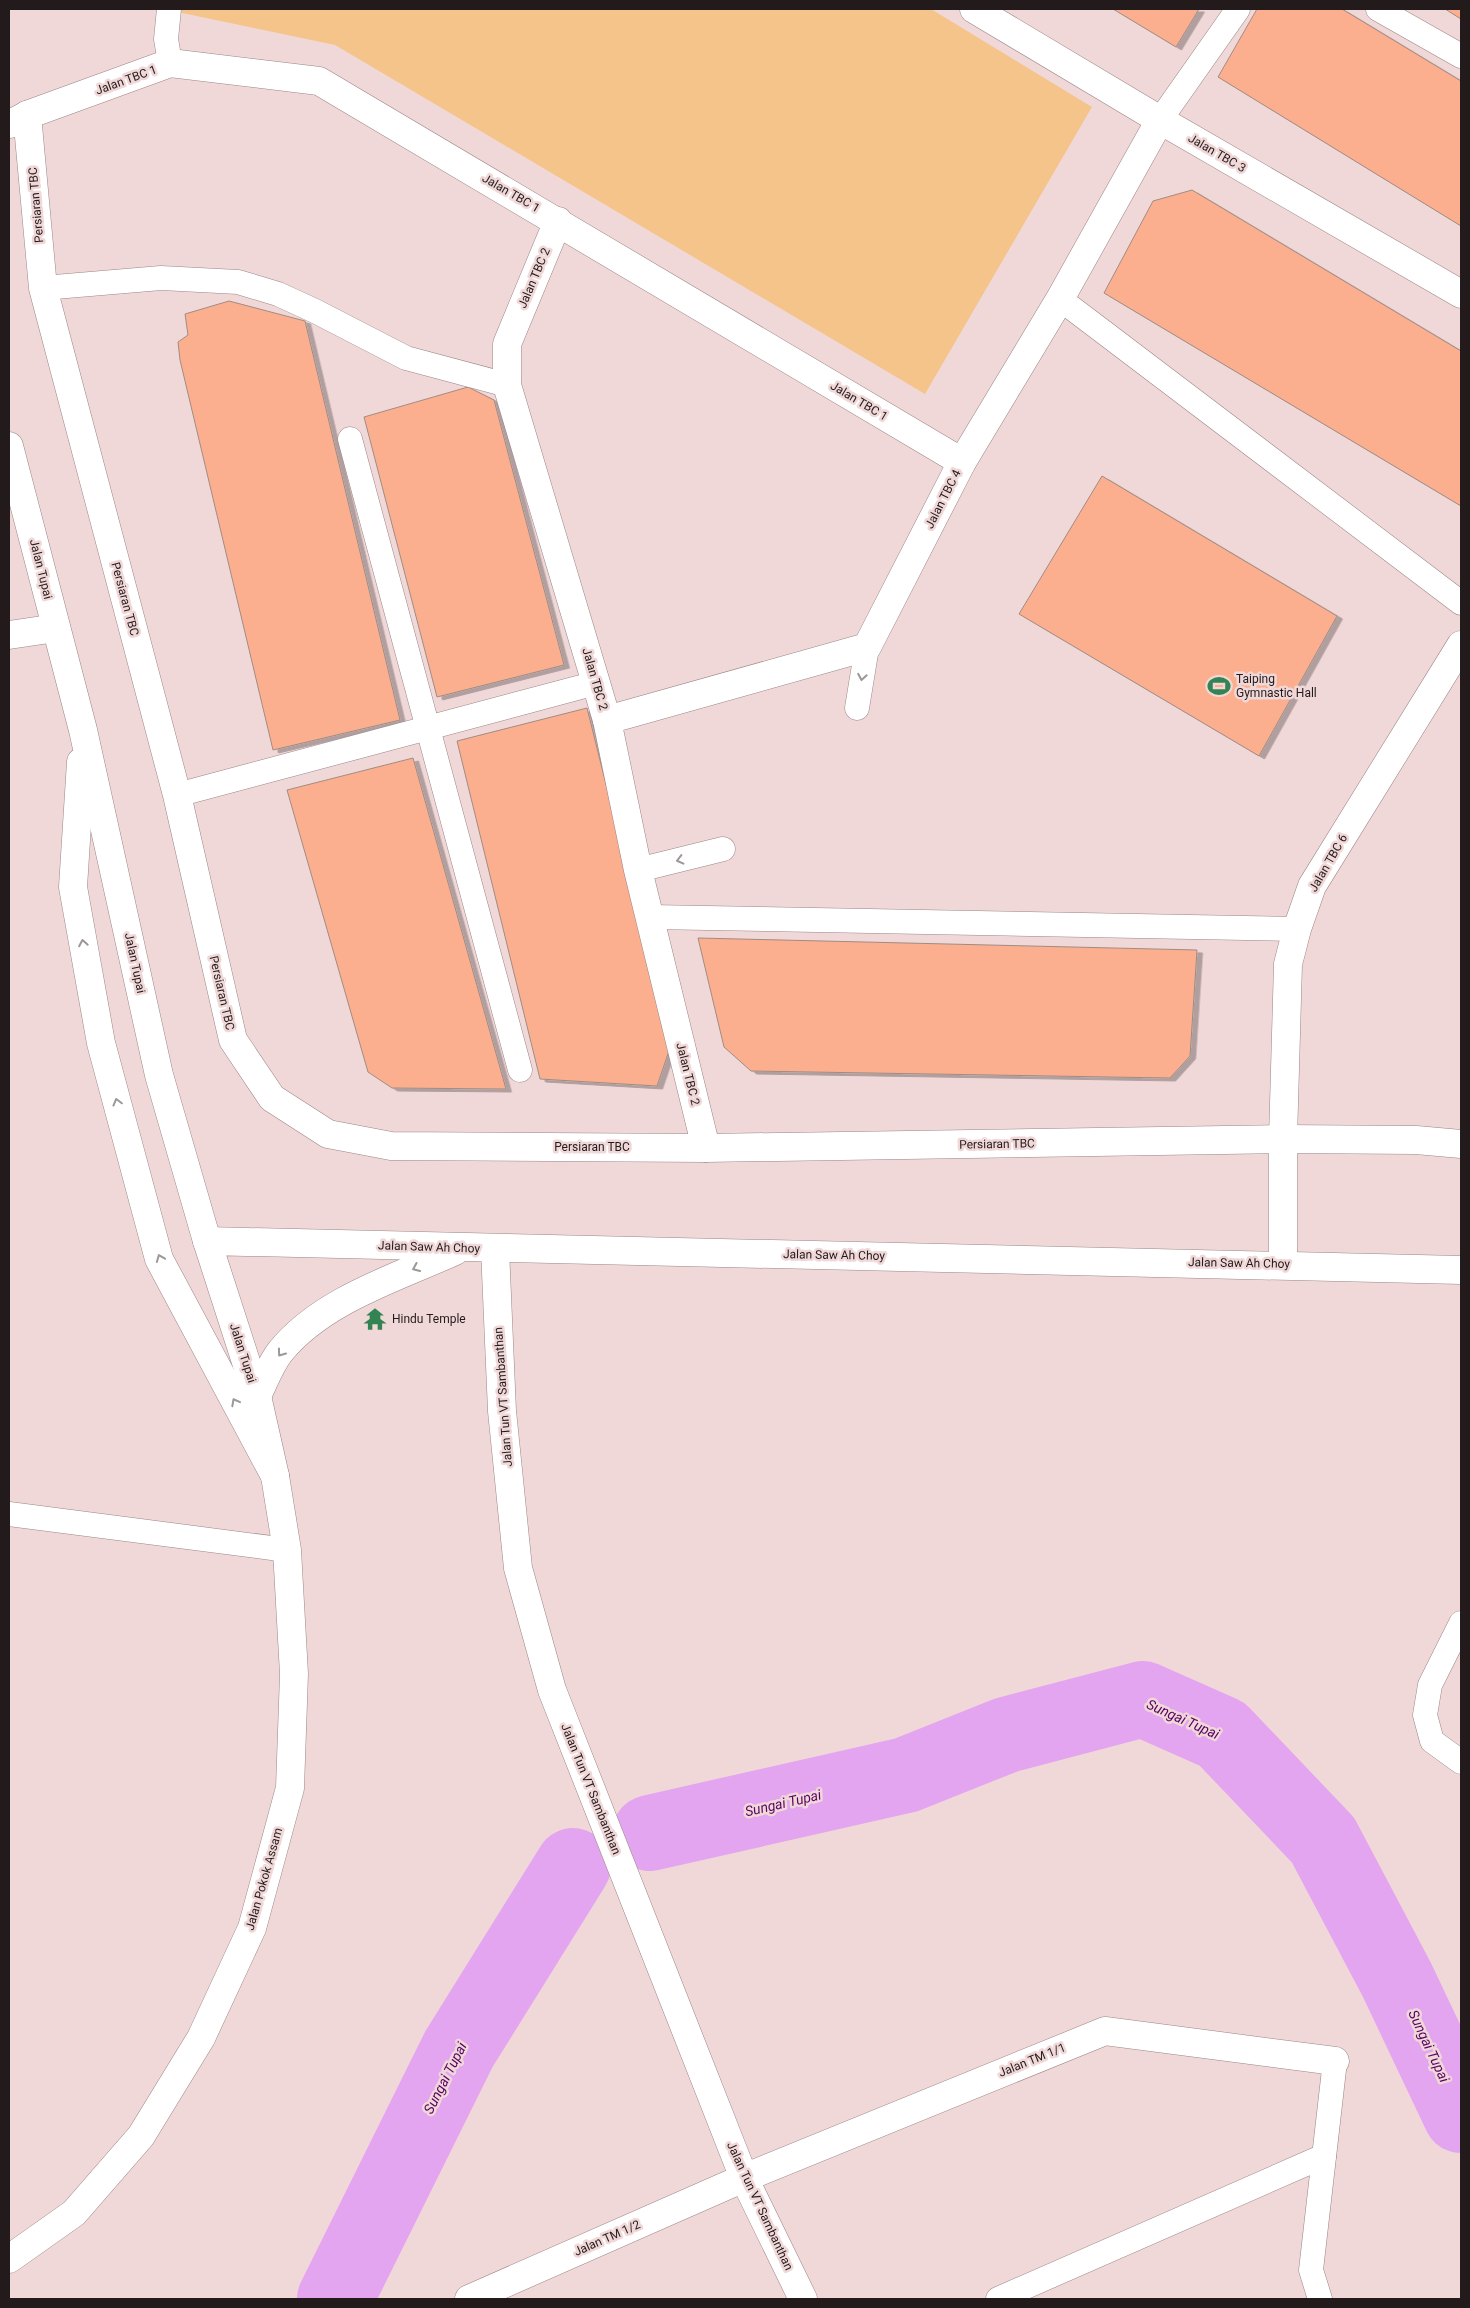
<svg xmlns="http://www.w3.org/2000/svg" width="1470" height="2308" font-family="Roboto,sans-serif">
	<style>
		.green { fill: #f5c48a }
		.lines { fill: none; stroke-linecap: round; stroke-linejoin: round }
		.river { stroke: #e3a4f0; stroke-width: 76 }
		.building { fill: #fbaf8f; stroke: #a08c83; filter: url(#shadow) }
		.service-casing { stroke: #9c8586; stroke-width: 25 }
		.minor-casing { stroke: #9c8586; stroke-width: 29 }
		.tertiary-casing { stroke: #9c8586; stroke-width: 29 }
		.secondary-casing { stroke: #9c8586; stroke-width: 29 }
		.service { stroke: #fff; stroke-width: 24 }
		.minor { stroke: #fff; stroke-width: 28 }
		.tertiary { stroke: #fff; stroke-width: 28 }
		.secondary { stroke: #fff; stroke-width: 28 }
		.oneway { stroke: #9c9898 }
		.labels { text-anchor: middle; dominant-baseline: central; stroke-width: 5; stroke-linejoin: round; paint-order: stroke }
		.street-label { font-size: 12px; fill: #231a1b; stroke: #f1d8d8 }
		.poi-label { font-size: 12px; fill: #231a1b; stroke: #f1d8d8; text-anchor: start }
		.water-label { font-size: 14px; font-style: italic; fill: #570465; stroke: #f1d8d8 }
	</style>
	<defs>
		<filter id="shadow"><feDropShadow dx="5.5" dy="3" stdDeviation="0" flood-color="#0004"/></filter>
	</defs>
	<rect width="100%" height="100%" fill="#f1d8d8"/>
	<path class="green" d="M173 9H931L1092 107 925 394 335 45 173 11Z"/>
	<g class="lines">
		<g class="river">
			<path d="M650 1833 906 1775 1006 1735 1143 1699 1222 1734 1323 1840 1397 1980 1461 2115"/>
			<path d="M335 2299 459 2049 573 1866"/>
		</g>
	</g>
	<g class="building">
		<path d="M1113 9H1199L1176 47Z"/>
		<path d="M1257 9H1342L1461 81V226L1218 77Z"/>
		<path d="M1445 9H1461V19Z"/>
		<path d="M1192 190 1461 351V506L1104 293 1153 201Z"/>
		<path d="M229 301 305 321 400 720 273 750 180 360 178 342 188 335 185 314Z"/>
		<path d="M468 387 494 400 564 665 437 697 364 417Z"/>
		<path d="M1102 476 1337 616 1259 756 1019 614Z"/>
		<path d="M587 708 671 1045 657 1086 540 1079 457 741Z"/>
		<path d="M413 758 506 1089 392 1088 368 1072 287 790Z"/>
		<path d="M698 938 1197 950 1190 1056 1170 1078 751 1071 724 1047Z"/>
	</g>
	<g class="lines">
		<defs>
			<g id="service">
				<path d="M169 9 166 39 170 63"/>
				<path d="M1378 9 1461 56"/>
				<path d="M1160 120 1238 9"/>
				<path d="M43 288 161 278 238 282 278 294 315 311 406 358 507 385"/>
				<path d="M1060 299 1461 603"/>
				<path d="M350 439 520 1070"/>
				<path d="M857 708 867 647"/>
				<path d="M177 795 596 683"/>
				<path d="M638 870 723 849"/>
				<path d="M650 917 1297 929"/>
				<path d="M9 1514 287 1550"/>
				<path d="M1461 1623 1430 1685 1425 1715 1432 1741 1461 1762"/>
				<path d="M998 2299 1324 2156"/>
				<path d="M1320 2299 1311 2270 1335 2061"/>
			</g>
			<g id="minor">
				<path d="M974 9 1160 120 1461 294"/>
				<path d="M27 115 43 288 177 795 233 1040 272 1098 328 1134 391 1146 706 1148 1283 1139 1416 1140 1461 1144"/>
				<path d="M10 124 27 115 170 63 319 81 962 462"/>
				<path d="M558 221 507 344V385L607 720 638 870 706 1148"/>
				<path d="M9 635 56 628"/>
				<path d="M607 720 867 647 962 462 1060 299 1160 120"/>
				<path d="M495 1249 502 1411 518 1568 552 1690 744 2178 803 2299"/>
				<path d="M1283 1264V1139L1288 964 1297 929 1312 886 1461 645"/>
				<path d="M469 2299 744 2178 1105 2031 1335 2061"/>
			</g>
			<g id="tertiary">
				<path d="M257 1396C264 1382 270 1365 280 1352 322 1300 396 1278 455 1251"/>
				<path d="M9 2259 74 2213 141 2136 201 2038 252 1928 290 1788 294 1674 287 1550 275 1476 257 1396 207 1241 1461 1270"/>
			</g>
			<g id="secondary">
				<path d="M9 446 83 730 159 1075 207 1241"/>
				<path d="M81 762 73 887 101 1043 159 1259 275 1476"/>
			</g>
		</defs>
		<use href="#service" class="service-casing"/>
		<use href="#minor" class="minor-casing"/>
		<use href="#tertiary" class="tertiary-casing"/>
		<use href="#secondary" class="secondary-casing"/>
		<use href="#service" class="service"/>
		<use href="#minor" class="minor"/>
		<use href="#tertiary" class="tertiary"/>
		<use href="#secondary" class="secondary"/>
	</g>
	<defs><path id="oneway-chevron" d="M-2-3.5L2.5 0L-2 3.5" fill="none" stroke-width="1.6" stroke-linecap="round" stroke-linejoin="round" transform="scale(1.25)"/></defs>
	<g class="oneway">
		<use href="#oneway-chevron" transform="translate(862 677) rotate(100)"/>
		<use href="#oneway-chevron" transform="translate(680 860) rotate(166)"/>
		<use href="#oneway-chevron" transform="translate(83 943) rotate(-100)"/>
		<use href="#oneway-chevron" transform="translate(117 1102) rotate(-105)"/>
		<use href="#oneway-chevron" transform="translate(160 1258) rotate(-112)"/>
		<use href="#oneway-chevron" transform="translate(416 1268) rotate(156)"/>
		<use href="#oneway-chevron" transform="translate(281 1353) rotate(126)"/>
		<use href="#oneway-chevron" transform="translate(235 1402) rotate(-118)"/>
	</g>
	<defs>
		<symbol id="stadium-bare" viewBox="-9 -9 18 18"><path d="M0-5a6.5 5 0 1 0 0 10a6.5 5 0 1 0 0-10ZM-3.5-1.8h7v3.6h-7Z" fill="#348352" stroke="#f1d8d8" stroke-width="2.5" paint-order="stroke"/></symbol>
		<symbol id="temple-bare" viewBox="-9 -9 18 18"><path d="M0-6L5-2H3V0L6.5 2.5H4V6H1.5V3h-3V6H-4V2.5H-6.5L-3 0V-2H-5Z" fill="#348352" stroke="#f1d8d8" stroke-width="2.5" paint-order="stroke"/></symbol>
	</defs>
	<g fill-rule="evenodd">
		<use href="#stadium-bare" x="1203" y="670" width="32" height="32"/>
		<use href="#temple-bare" x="359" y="1303" width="32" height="32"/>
	</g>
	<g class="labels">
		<g class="street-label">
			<text transform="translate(126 80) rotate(-20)">Jalan TBC 1</text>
			<text transform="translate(1217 153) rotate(30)">Jalan TBC 3</text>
			<text transform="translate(511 193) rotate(30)">Jalan TBC 1</text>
			<text transform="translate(36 205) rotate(-95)">Persiaran TBC</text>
			<text transform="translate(534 278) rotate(-67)">Jalan TBC 2</text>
			<text transform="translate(859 401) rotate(31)">Jalan TBC 1</text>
			<text transform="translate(943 499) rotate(-63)">Jalan TBC 4</text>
			<text transform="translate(41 569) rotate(76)">Jalan Tupai</text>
			<text transform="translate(125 599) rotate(75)">Persiaran TBC</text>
			<text transform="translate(595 679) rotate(74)">Jalan TBC 2</text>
			<text transform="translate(1328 863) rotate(-60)">Jalan TBC 6</text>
			<text transform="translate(135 963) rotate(78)">Jalan Tupai</text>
			<text transform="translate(222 993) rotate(77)">Persiaran TBC</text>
			<text transform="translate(688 1074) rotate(76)">Jalan TBC 2</text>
			<text transform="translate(997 1144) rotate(-1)">Persiaran TBC</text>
			<text x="592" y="1147">Persiaran TBC</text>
			<text transform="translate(429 1247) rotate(2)">Jalan Saw Ah Choy</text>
			<text transform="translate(834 1255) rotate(1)">Jalan Saw Ah Choy</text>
			<text transform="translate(1239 1263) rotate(1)">Jalan Saw Ah Choy</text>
			<text transform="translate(243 1353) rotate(72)">Jalan Tupai</text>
			<text transform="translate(503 1397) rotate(-94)">Jalan Tun VT Sambanthan</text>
			<text transform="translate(591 1789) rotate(68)">Jalan Tun VT Sambanthan</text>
			<text transform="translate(264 1879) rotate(-74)">Jalan Pokok Assam</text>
			<text transform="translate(1032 2060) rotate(-22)">Jalan TM 1/1</text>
			<text transform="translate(760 2206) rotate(65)">Jalan Tun VT Sambanthan</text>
			<text transform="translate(607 2238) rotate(-24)">Jalan TM 1/2</text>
		</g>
		<g class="poi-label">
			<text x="1236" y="679">Taiping<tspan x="1236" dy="14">Gymnastic Hall</tspan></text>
			<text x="392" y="1319">Hindu Temple</text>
		</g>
		<g class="water-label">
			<text transform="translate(1183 1719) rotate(24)">Sungai Tupai</text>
			<text transform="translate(783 1803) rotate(-13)">Sungai Tupai</text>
			<text transform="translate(1429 2046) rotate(65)">Sungai Tupai</text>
			<text transform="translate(445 2078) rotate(-63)">Sungai Tupai</text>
		</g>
	</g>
	<rect width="1470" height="2308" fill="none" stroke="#231a1b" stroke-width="20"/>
</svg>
